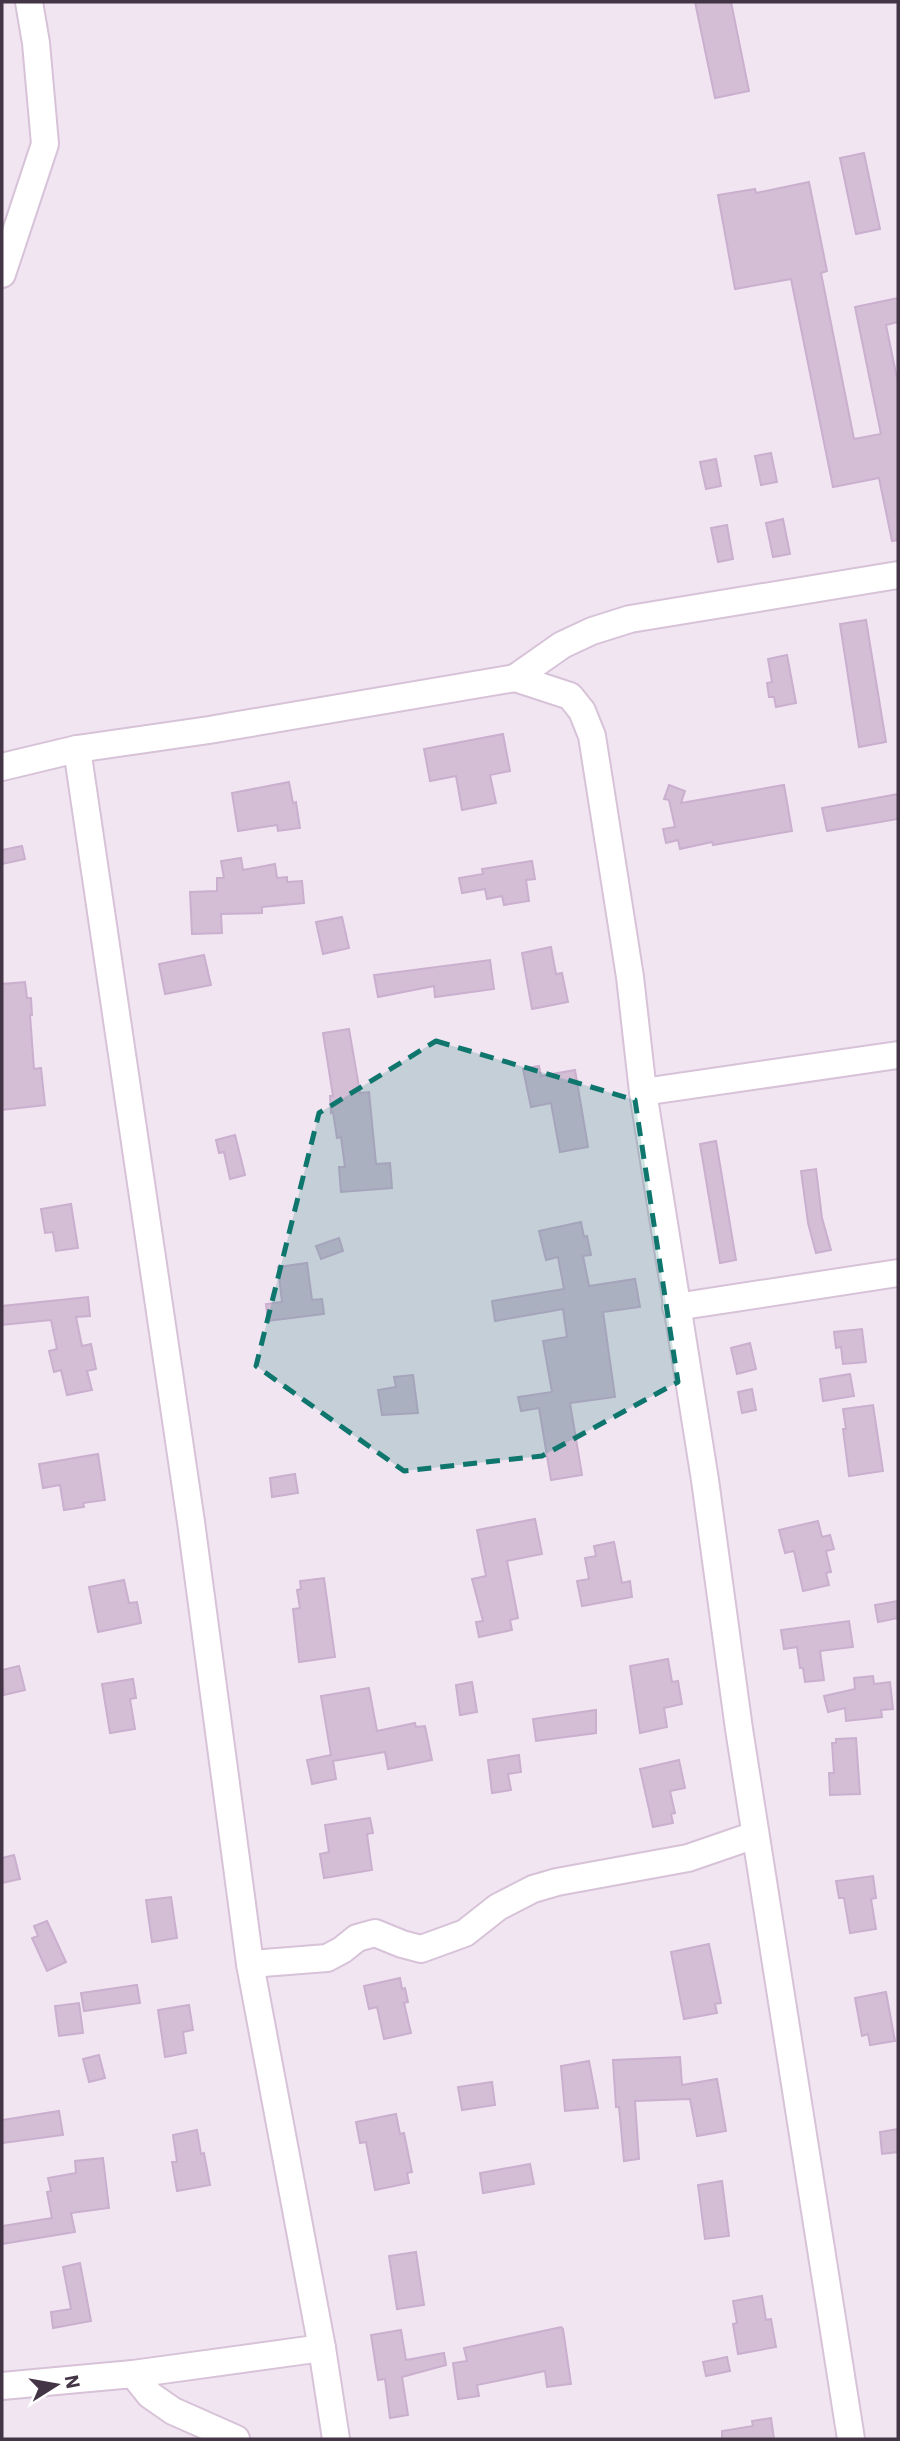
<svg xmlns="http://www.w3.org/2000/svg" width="900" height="2441" font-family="'IBM Plex Sans',sans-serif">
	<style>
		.building { fill: #d3bed6; stroke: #caafce; stroke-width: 2 }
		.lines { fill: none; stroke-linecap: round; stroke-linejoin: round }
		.minor-casing { stroke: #d7c2d8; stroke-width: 30 }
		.minor { stroke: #fff; stroke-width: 26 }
		.marked { fill: #0f766e; fill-opacity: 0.2; stroke: #0f766e; stroke-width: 5; stroke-dasharray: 14 9; stroke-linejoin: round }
	</style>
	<rect width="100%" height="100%" fill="#f2e5f2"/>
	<g class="building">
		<path d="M695 2H731L749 91 715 98Z"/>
		<path d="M864 153 880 229 856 234 840 158Z"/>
		<path d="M809 182 827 271 821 273 854 439 881 434 855 307 898 298V322L886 325 898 383V540L892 541 879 478 833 487 791 279 735 289 718 195 755 189 756 193Z"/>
		<path d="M771 453 777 482 761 485 755 456Z"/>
		<path d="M716 459 721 486 706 489 700 462Z"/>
		<path d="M783 519 790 554 773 557 766 523Z"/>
		<path d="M727 525 733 559 718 562 711 528Z"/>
		<path d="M866 620 886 742 859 747 840 624Z"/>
		<path d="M787 655 796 703 776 707 774 697H769L767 683 772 682 768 659Z"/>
		<path d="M503 734 510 771 490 775 496 803 462 810 456 776 430 781 424 749Z"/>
		<path d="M289 782 293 803 296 802 300 828 278 831 277 825 238 831 232 793Z"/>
		<path d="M669 785 685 791 681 803 784 785 792 831 713 845 712 842 680 849 678 840 666 843 663 829 675 827 669 800 664 799Z"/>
		<path d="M898 794V819L827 831 822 808Z"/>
		<path d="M22 846 25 859 2 864V850Z"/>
		<path d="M241 858 243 870 275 864 277 878 287 877V882L302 881 304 903 262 907V913L221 914 222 933 192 934 190 892 217 891V878H224L221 861Z"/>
		<path d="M532 861 535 879 526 880 529 901 504 905 502 896 487 899 485 889 462 893 459 878 483 874 482 869Z"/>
		<path d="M342 917 349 948 323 954 316 922Z"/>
		<path d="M551 947 556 974 562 973 568 1002 532 1009 522 953Z"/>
		<path d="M204 955 211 985 165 994 159 964Z"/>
		<path d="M490 960 494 989 435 997 434 986 378 997 374 975Z"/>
		<path d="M25 982 27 998H31L32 1015H30L34 1069 41 1068 45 1105 2 1110V984Z"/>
		<path d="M349 1029 360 1093 369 1092 376 1164 390 1163 392 1188 341 1192 339 1167H345L341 1137 337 1138 333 1112 331 1113 330 1096H333L323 1033Z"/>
		<path d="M539 1066 541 1076 575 1070 588 1147 560 1152 551 1103 531 1107 523 1069Z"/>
		<path d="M235 1135 245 1175 230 1179 224 1152 219 1153 216 1140Z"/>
		<path d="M716 1141 736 1260 720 1263 700 1144Z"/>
		<path d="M816 1169 822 1218 831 1250 816 1253 808 1223 801 1171Z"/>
		<path d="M71 1204 78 1248 56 1251 53 1232 45 1233 41 1209Z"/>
		<path d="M581 1222 584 1237 587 1236 591 1255 583 1256 589 1286 635 1279 640 1307 603 1312 615 1397 570 1403 582 1475 551 1480 539 1408 521 1411 518 1397 552 1392 543 1341 567 1337 563 1309 495 1321 492 1301 564 1289 558 1257 546 1260 539 1231Z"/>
		<path d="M339 1238 343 1251 321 1259 316 1246Z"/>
		<path d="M307 1263 312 1300 322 1299 324 1314 268 1321 266 1304 282 1302 278 1267Z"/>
		<path d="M88 1297 90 1316 76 1317 82 1346 91 1344 96 1369 87 1371 92 1390 67 1395 61 1370 54 1372 49 1351 57 1349 51 1320 2 1325V1306Z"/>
		<path d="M862 1329 866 1362 843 1364 841 1347 836 1348 834 1332Z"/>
		<path d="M750 1343 756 1369 737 1374 731 1348Z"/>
		<path d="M850 1374 854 1396 823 1401 820 1379Z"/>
		<path d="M413 1375 418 1413 382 1415 378 1390 396 1387 394 1377Z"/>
		<path d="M752 1389 756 1410 742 1413 738 1392Z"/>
		<path d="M873 1405 883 1471 849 1476 843 1429H846L843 1409Z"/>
		<path d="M98 1454 105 1500 83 1503 84 1507 64 1510 60 1485 43 1488 39 1464Z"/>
		<path d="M295 1474 298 1493 272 1497 270 1478Z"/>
		<path d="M535 1519 542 1554 507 1561 518 1618 510 1620 512 1630 479 1637 476 1622 483 1621 472 1579 486 1576 477 1530Z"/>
		<path d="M818 1521 822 1537 830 1535 834 1549 826 1551 831 1572 826 1573 829 1585 803 1591 794 1551 785 1553 779 1530Z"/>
		<path d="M614 1542 622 1583 630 1581 632 1597 582 1606 577 1581 589 1579 585 1558 596 1556 594 1546Z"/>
		<path d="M324 1578 335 1657 299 1662 293 1609 300 1608 297 1590 301 1589 300 1581Z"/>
		<path d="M124 1580 129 1603 137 1602 141 1623 98 1632 89 1587Z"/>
		<path d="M898 1601V1618L878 1622 875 1605Z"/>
		<path d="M849 1621 853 1647 820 1651 824 1680 805 1682 803 1668H800L797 1647 784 1649 781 1630Z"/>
		<path d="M668 1659 672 1682 678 1681 682 1704 664 1708 667 1727 640 1733 630 1666Z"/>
		<path d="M19 1666 25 1690 4 1695 2 1670Z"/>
		<path d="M873 1676 874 1684 890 1682 893 1709 881 1710 882 1717 846 1721 845 1708 828 1712 824 1696 855 1689 854 1678Z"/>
		<path d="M133 1679 136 1698 130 1699 135 1729 110 1733 102 1684Z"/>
		<path d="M472 1682 477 1712 460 1715 456 1685Z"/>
		<path d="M369 1688 377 1731 415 1723 416 1727 425 1726 432 1760 388 1769 385 1752 333 1761 336 1779 312 1784 307 1760 331 1755 321 1696Z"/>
		<path d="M596 1710V1733L536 1741 533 1719Z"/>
		<path d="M856 1738 860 1794 830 1795 829 1773H834L832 1743H836V1739Z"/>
		<path d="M519 1755 521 1772 508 1774 511 1790 492 1793 488 1760Z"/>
		<path d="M679 1760 685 1788 670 1791 675 1813 671 1814 673 1823 653 1827 640 1769Z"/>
		<path d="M370 1818 373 1833 367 1834 372 1870 324 1878 320 1854 329 1852 325 1825Z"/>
		<path d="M14 1855 20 1879 2 1883V1858Z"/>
		<path d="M873 1876 876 1898 871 1899 876 1929 850 1933 844 1898H839L836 1881Z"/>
		<path d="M171 1897 177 1938 152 1942 146 1900Z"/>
		<path d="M47 1921 66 1962 47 1971 32 1938 38 1936 34 1926Z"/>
		<path d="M709 1944 721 2003 715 2004 717 2013 684 2019 671 1952Z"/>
		<path d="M400 1978 402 1989 405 1988 408 2002 404 2003 411 2033 384 2039 377 2007 369 2009 364 1986Z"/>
		<path d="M137 1985 140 2003 84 2011 81 1993Z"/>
		<path d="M886 1992 895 2041 870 2045 868 2034 862 2036 855 1998Z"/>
		<path d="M79 2003 83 2033 59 2036 55 2006Z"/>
		<path d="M189 2005 193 2030 183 2032 186 2053 165 2057 158 2010Z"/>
		<path d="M99 2055 105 2078 89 2082 83 2059Z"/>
		<path d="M680 2057 682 2085 717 2079 726 2131 697 2136 690 2099 635 2101 639 2159 624 2161 619 2107H616L613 2060Z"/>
		<path d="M589 2061 598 2108 565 2111 561 2066Z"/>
		<path d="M492 2082 495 2105 462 2110 458 2087Z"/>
		<path d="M59 2111 63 2135 2 2143V2120Z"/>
		<path d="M396 2114 400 2134 404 2133 412 2172 407 2173 409 2183 375 2190 366 2142 360 2143 356 2122Z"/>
		<path d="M898 2129V2152L882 2154 880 2132Z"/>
		<path d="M197 2130 201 2154 204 2153 210 2185 177 2191 172 2162H177L173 2135Z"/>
		<path d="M103 2158 109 2208 71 2213 75 2232 2 2244V2226L52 2218 47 2192 51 2191 48 2178 76 2173 75 2161Z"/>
		<path d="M530 2164 534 2184 483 2193 480 2173Z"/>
		<path d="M722 2181 729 2236 705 2239 698 2185Z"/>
		<path d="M416 2252 424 2305 397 2309 389 2256Z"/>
		<path d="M80 2263 91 2321 53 2328 51 2312 71 2309 63 2267Z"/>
		<path d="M762 2296 766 2320 771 2319 776 2347 738 2354 733 2324 737 2323 733 2301Z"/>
		<path d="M561 2327 563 2329 571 2384 547 2387 545 2371 477 2385 479 2396 458 2399 453 2363 467 2361 464 2348Z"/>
		<path d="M401 2330 406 2360 444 2353 446 2365 402 2377 408 2415 390 2418 385 2379 378 2380 371 2335Z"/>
		<path d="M727 2357 730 2371 706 2376 703 2362Z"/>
		<path d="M771 2418 774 2439H722V2431L753 2426 752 2421Z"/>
	</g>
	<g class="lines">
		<defs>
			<g id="minor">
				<path d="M2 274 45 144 36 43 29 2"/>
				<path d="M515 678 570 696 582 711 592 736 630 977 643 1092 705 1480 739 1729 851 2439"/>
				<path d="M77 749 191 1522 250 1964 322 2348 336 2439"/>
				<path d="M2 767 77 749 209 730 515 678 562 645 592 631 630 619 898 575"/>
				<path d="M643 1092 898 1055"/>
				<path d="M676 1307 898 1273"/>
				<path d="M250 1964 327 1958 342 1950 357 1938 375 1933 402 1944 421 1949 465 1933 498 1907 533 1889 557 1882 688 1858 755 1835"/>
				<path d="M133 2374 150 2395 173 2411 236 2439"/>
				<path d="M2 2386 133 2374 322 2348"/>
			</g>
		</defs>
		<use href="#minor" class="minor-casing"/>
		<use href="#minor" class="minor"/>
	</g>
	<path class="marked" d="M436 1041 635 1100 678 1382 542 1456 404 1471 256 1366 319 1113Z"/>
	<rect width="900" height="2441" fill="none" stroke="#433545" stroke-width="7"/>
	<g transform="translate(56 2385) rotate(79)" stroke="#ffffff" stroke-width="5" paint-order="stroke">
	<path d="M0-5L12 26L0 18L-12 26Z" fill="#433545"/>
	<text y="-10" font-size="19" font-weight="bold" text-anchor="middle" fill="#433545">N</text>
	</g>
</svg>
